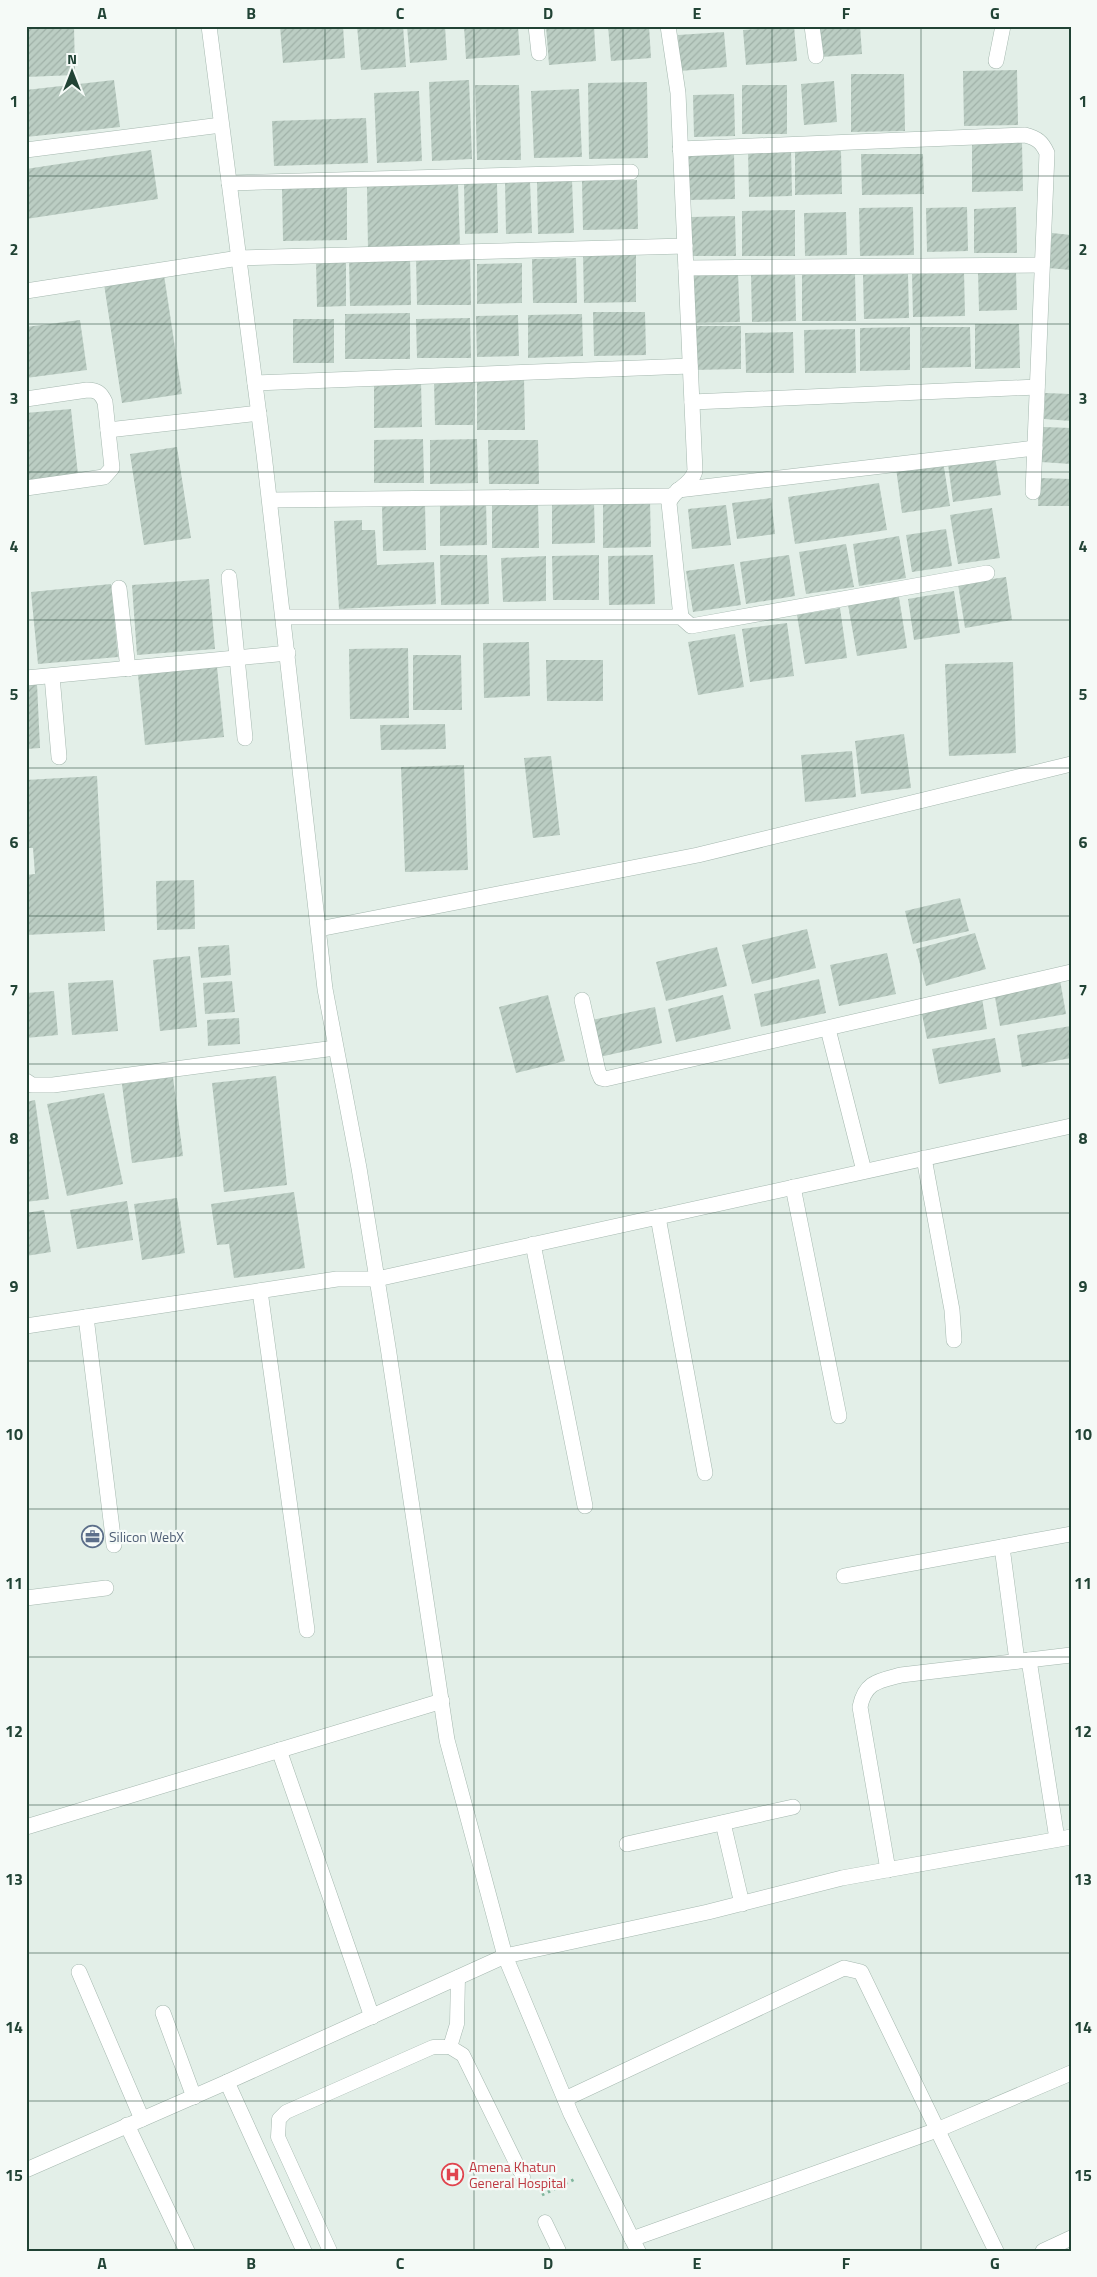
<svg xmlns="http://www.w3.org/2000/svg" width="1097" height="2277" font-family="'Titillium Web',sans-serif">
	<style>
		.building { fill: url(#building-hatch) }
		.lines { fill: none; stroke-linecap: round; stroke-linejoin: round }
		.service-casing { stroke: #a5b8af; stroke-width: 15 }
		.minor-casing { stroke: #a5b8af; stroke-width: 16 }
		.tertiary-casing { stroke: #a5b8af; stroke-width: 16 }
		.path { stroke: #80b69d; stroke-width: 3; stroke-dasharray: 2.5 4; stroke-linecap: butt }
		.service { stroke: #fff; stroke-width: 14 }
		.minor { stroke: #fff; stroke-width: 15 }
		.tertiary { stroke: #fff; stroke-width: 15 }
		.grid { fill: none; stroke: #214335; stroke-width: 1; stroke-opacity: 0.55 }
		.labels { text-anchor: middle; dominant-baseline: central; stroke-width: 4.5; stroke-linejoin: round; paint-order: stroke }
		.service-label { font-size: 14px; fill: #4e5e75; stroke: #f5faf7; text-anchor: start }
		.health-label { font-size: 14px; fill: #be3a42; stroke: #f5faf7; text-anchor: start }
		.neatline { fill: none; stroke: #214335; stroke-width: 2 }
		.grid-label { font-size: 16px; text-anchor: middle; font-weight: bold; fill: #214335 }
	</style>
	<defs>
		<pattern id="building-hatch" width="6" height="6" patternUnits="userSpaceOnUse" patternTransform="scale(1.25)"><rect width="6" height="6" fill="#bbcdc3"/><path d="M-1 1l2-2M0 6l6-6M5 7l2-2" fill="none" stroke="#a0b1a8"/></pattern>
	</defs>
	<rect width="100%" height="100%" fill="#e3efe8"/>
	<g class="building">
		<path d="M26 26H74L75 75 26 77Z"/>
		<path d="M280 26H343L345 58 283 63Z"/>
		<path d="M357 26H403L406 67 361 70Z"/>
		<path d="M407 26H445L447 60 410 63Z"/>
		<path d="M464 26H518L520 55 466 59Z"/>
		<path d="M546 26H594L596 61 549 65Z"/>
		<path d="M608 26H649L651 58 611 61Z"/>
		<path d="M794 26 797 61 746 65 743 30Z"/>
		<path d="M818 26H860L862 54 821 57Z"/>
		<path d="M724 32 727 67 680 71 678 35Z"/>
		<path d="M1017 70 1018 125 964 126 963 71Z"/>
		<path d="M851 74H904L905 131 851 132Z"/>
		<path d="M114 80 120 127 26 137V90Z"/>
		<path d="M469 80 472 159 432 161 429 82Z"/>
		<path d="M834 81 837 122 804 125 801 84Z"/>
		<path d="M647 82 648 158 589 159 588 83Z"/>
		<path d="M475 85H519L521 160H477Z"/>
		<rect x="742" y="85" width="45" height="49"/>
		<path d="M579 89 582 157 534 158 531 91Z"/>
		<path d="M419 91 422 161 377 163 374 93Z"/>
		<path d="M734 94 735 136 694 137 693 95Z"/>
		<path d="M366 118 368 163 274 166 272 121Z"/>
		<path d="M972 143H1022L1023 191 972 192Z"/>
		<path d="M791 148 792 196 749 197 748 149Z"/>
		<path d="M151 150 158 199 26 219V169Z"/>
		<path d="M795 151H841L842 194 795 195Z"/>
		<path d="M734 153 735 199 688 200 687 154Z"/>
		<path d="M861 154H923L924 194 862 195Z"/>
		<path d="M537 180H572L574 233 538 234Z"/>
		<path d="M637 180 638 229 583 230 582 181Z"/>
		<path d="M505 181H530L532 233 506 234Z"/>
		<path d="M464 183H497L498 233 465 234Z"/>
		<path d="M458 184 460 248 368 251 367 186Z"/>
		<path d="M282 186H347V240L283 241Z"/>
		<path d="M913 207 914 255 860 256 859 208Z"/>
		<path d="M967 207 968 251 927 252 926 208Z"/>
		<path d="M1016 207 1017 253H974V209Z"/>
		<path d="M795 210V256H742V211Z"/>
		<path d="M846 212 847 255 805 256 804 213Z"/>
		<path d="M735 216 736 256H692L691 217Z"/>
		<path d="M1052 233 1071 235V270L1048 268Z"/>
		<path d="M636 252V302L584 303 583 253Z"/>
		<path d="M470 256 471 305H417L416 257Z"/>
		<path d="M349 257H410L411 305 350 306Z"/>
		<path d="M346 258V306L317 307 316 259Z"/>
		<path d="M576 258 577 303H533L532 259Z"/>
		<path d="M522 263V303L477 304V264Z"/>
		<path d="M1016 270 1017 310 979 311 978 271Z"/>
		<path d="M964 271 965 316 913 317 912 273Z"/>
		<path d="M690 273H738L740 322 691 323Z"/>
		<path d="M751 273H795L796 321 752 322Z"/>
		<path d="M802 273H855L856 321H802Z"/>
		<path d="M908 274 909 318 864 319 863 275Z"/>
		<path d="M164 275 182 394 122 403 104 284Z"/>
		<path d="M593 312H645L646 355 594 356Z"/>
		<path d="M410 313V359H345V314Z"/>
		<path d="M582 314 583 356 528 358V315Z"/>
		<path d="M518 315 519 356 477 357 476 316Z"/>
		<path d="M470 318 471 358H417L416 319Z"/>
		<rect x="293" y="319" width="41" height="44"/>
		<path d="M80 320 87 370 26 378V327Z"/>
		<path d="M975 324H1019L1020 368 975 369Z"/>
		<path d="M692 326H741V369L693 370Z"/>
		<path d="M910 327V370L860 371V328Z"/>
		<path d="M922 327H970L971 367 922 368Z"/>
		<path d="M855 329 856 373H805L804 330Z"/>
		<path d="M793 332 794 373H746L745 333Z"/>
		<path d="M477 378H524L525 430H477Z"/>
		<path d="M434 379H473V425H435Z"/>
		<path d="M421 381 422 427 374 428V382Z"/>
		<path d="M1045 393 1071 394V421L1044 419Z"/>
		<path d="M71 409 78 475 26 480V413Z"/>
		<path d="M1043 427 1071 428V464L1041 462Z"/>
		<path d="M423 439 424 483H374V440Z"/>
		<path d="M477 439 478 483 430 484V440Z"/>
		<path d="M488 440H538L539 484H489Z"/>
		<path d="M177 447 191 538 144 545 130 454Z"/>
		<path d="M995 457 1001 495 953 502 948 464Z"/>
		<path d="M943 461 950 506 902 513 896 468Z"/>
		<path d="M1039 478 1071 479V506H1038Z"/>
		<path d="M879 483 887 530 795 544 788 497Z"/>
		<path d="M771 498 775 534 737 539 732 503Z"/>
		<path d="M603 500H650L651 547 603 548Z"/>
		<path d="M486 501 487 545 440 546V502Z"/>
		<path d="M538 501 539 548H492V502Z"/>
		<path d="M594 501 595 543 552 544V502Z"/>
		<path d="M425 503 426 550 383 551 382 504Z"/>
		<path d="M726 505 731 545 692 549 688 509Z"/>
		<path d="M992 508 1000 558 958 564 950 515Z"/>
		<path d="M362 520V530H375L377 565 434 562 436 604 339 609 334 521Z"/>
		<path d="M946 529 952 566 912 572 906 535Z"/>
		<path d="M899 536 906 578 859 586 853 544Z"/>
		<path d="M846 544 854 587 806 594 799 552Z"/>
		<path d="M440 555H487L489 604 441 605Z"/>
		<path d="M599 555V600H553L552 556Z"/>
		<path d="M653 555 655 604 609 605 608 556Z"/>
		<path d="M789 555 795 596 746 604 740 562Z"/>
		<path d="M546 556V601L503 602 501 558Z"/>
		<path d="M734 564 741 605 693 612 686 571Z"/>
		<path d="M1006 577 1012 620 965 628 958 584Z"/>
		<path d="M209 579 215 649 137 655 132 585Z"/>
		<path d="M111 584 118 657 38 664 31 592Z"/>
		<path d="M898 591 907 648 857 656 847 599Z"/>
		<path d="M954 591 960 633 914 640 908 599Z"/>
		<path d="M840 608 847 658 805 664 797 615Z"/>
		<path d="M787 623 794 676 750 682 742 629Z"/>
		<path d="M735 634 744 687 698 695 688 642Z"/>
		<path d="M529 642 530 696 484 698 483 643Z"/>
		<path d="M408 648 409 718 350 719 349 649Z"/>
		<path d="M413 655H461L462 710H413Z"/>
		<path d="M546 660H603V701H547Z"/>
		<path d="M1013 662 1016 753 949 756 945 664Z"/>
		<path d="M217 667 224 737 145 745 138 675Z"/>
		<path d="M37 684 40 748 26 749V685Z"/>
		<path d="M445 724 446 749 381 750 380 725Z"/>
		<path d="M904 734 911 788 861 794 855 741Z"/>
		<path d="M852 751 856 797 805 802 801 755Z"/>
		<path d="M551 756 560 835 533 838 524 758Z"/>
		<path d="M464 765 468 870 405 872 401 767Z"/>
		<path d="M97 776 105 931 26 935V875L35 874 33 848H26V780Z"/>
		<path d="M194 880 195 929 157 930 156 881Z"/>
		<path d="M960 898 969 931 913 944 905 911Z"/>
		<path d="M807 929 816 968 752 984 742 945Z"/>
		<path d="M975 933 986 969 926 986 916 949Z"/>
		<path d="M229 945 231 975 201 978 198 947Z"/>
		<path d="M717 947 727 986 666 1001 656 962Z"/>
		<path d="M887 953 896 994 839 1006 830 965Z"/>
		<path d="M190 956 197 1027 160 1031 153 960Z"/>
		<path d="M819 979 826 1013 761 1027 754 994Z"/>
		<path d="M113 980 118 1031 72 1035 68 983Z"/>
		<path d="M1060 980 1066 1014 1000 1026 994 991Z"/>
		<path d="M232 981 235 1012 205 1014 203 983Z"/>
		<path d="M54 991 58 1035 26 1038V993Z"/>
		<path d="M548 995 565 1061 516 1073 499 1007Z"/>
		<path d="M723 995 731 1029 676 1042 668 1009Z"/>
		<path d="M982 998 987 1029 927 1039 921 1009Z"/>
		<path d="M655 1007 662 1043 595 1058 587 1021Z"/>
		<path d="M239 1018 240 1044 208 1046 207 1020Z"/>
		<path d="M1071 1026V1058L1022 1067 1017 1035Z"/>
		<path d="M995 1038 1001 1072 939 1084 932 1049Z"/>
		<path d="M276 1076 287 1185 224 1192 212 1083Z"/>
		<path d="M173 1077 183 1156 132 1163 122 1084Z"/>
		<path d="M104 1093 123 1184 67 1196 47 1104Z"/>
		<path d="M35 1100 49 1199 26 1202V1102Z"/>
		<path d="M294 1192 305 1268 234 1278 229 1244 217 1245 211 1204Z"/>
		<path d="M177 1198 185 1253 142 1260 134 1204Z"/>
		<path d="M127 1201 133 1240 77 1249 70 1210Z"/>
		<path d="M44 1210 51 1252 26 1256V1213Z"/>
	</g>
	<g class="lines">
		<defs>
			<g id="service">
				<path d="M450 2047 457 2024 458 1977"/>
				<path d="M545 2222 559 2251"/>
				<path d="M330 2251 278 2137 279 2119 286 2112 433 2047H450L463 2055 523 2177"/>
			</g>
			<g id="minor">
				<path d="M536 26 539 53"/>
				<path d="M668 26 678 93 695 471C691 486 674 488 669 503L681 617"/>
				<path d="M812 26 816 56"/>
				<path d="M996 61 1003 26"/>
				<path d="M680 149 1025 135C1037 138 1042 142 1047 153L1033 492"/>
				<path d="M26 150 221 125"/>
				<path d="M229 183 631 172"/>
				<path d="M686 268 1042 265"/>
				<path d="M26 291 239 258 685 246"/>
				<path d="M255 383 690 366"/>
				<path d="M26 399 87 390C97 390 101 393 105 402L112 468 104 477 26 488"/>
				<path d="M692 402 1037 387"/>
				<path d="M108 430 259 413"/>
				<path d="M678 490 1035 448"/>
				<path d="M270 500 671 496"/>
				<path d="M229 577 245 738"/>
				<path d="M119 588 128 669"/>
				<path d="M283 617H681L691 626 987 573"/>
				<path d="M52 676 59 757"/>
				<path d="M26 678 288 653"/>
				<path d="M319 929 698 855 1071 764"/>
				<path d="M582 1000 598 1071 601 1078 605 1079 1071 972"/>
				<path d="M828 1029 864 1171"/>
				<path d="M26 1081 32 1085H53L335 1048"/>
				<path d="M924 1158 952 1310 954 1340"/>
				<path d="M793 1187 839 1416"/>
				<path d="M658 1217 705 1473"/>
				<path d="M533 1244 585 1506"/>
				<path d="M260 1291 307 1630"/>
				<path d="M86 1317 114 1545"/>
				<path d="M26 1326 337 1279H377L1071 1126"/>
				<path d="M1002 1547 1017 1661"/>
				<path d="M844 1576 1071 1534"/>
				<path d="M26 1598 106 1588"/>
				<path d="M1029 1660 1057 1839"/>
				<path d="M279 1750 372 2017"/>
				<path d="M723 1823 742 1904"/>
				<path d="M26 1827 442 1701"/>
				<path d="M627 1844 793 1807"/>
				<path d="M888 1870 860 1707C865 1682 878 1681 901 1675L1071 1655"/>
				<path d="M79 1972 142 2119"/>
				<path d="M163 2013 194 2097"/>
				<path d="M227 2082 304 2251"/>
				<path d="M565 2099 844 1968 861 1972 996 2251"/>
				<path d="M127 2125 187 2251"/>
				<path d="M26 2170 227 2082 505 1956 708 1912 842 1878 1071 1837"/>
				<path d="M632 2239 937 2130 1071 2073"/>
				<path d="M1043 2251 1071 2238"/>
			</g>
			<path id="tertiary" d="M209 26 264 454 325 989 359 1168 388 1347 447 1740 505 1956 571 2114 638 2251"/>
		</defs>
		<use href="#service" class="service-casing"/>
		<use href="#minor" class="minor-casing"/>
		<use href="#tertiary" class="tertiary-casing"/>
		<path class="path" d="M542 2195 575 2179"/>
		<use href="#service" class="service"/>
		<use href="#minor" class="minor"/>
		<use href="#tertiary" class="tertiary"/>
	</g>
	<path class="grid" d="M176 26V2251M325 26V2251M474 26V2251M623 26V2251M772 26V2251M921 26V2251M26 176H1071M26 324H1071M26 472H1071M26 620H1071M26 768H1071M26 916H1071M26 1064H1071M26 1213H1071M26 1361H1071M26 1509H1071M26 1657H1071M26 1805H1071M26 1953H1071M26 2101H1071"/>
	<defs>
		<symbol id="office-ring" viewBox="-11 -11 22 22"><circle r="9.5" fill="#f5faf7" stroke="#5c6f8a" stroke-width="1.5"/><path d="M-6-3h4V-5.5h4V-3h4V5H-6ZM-1-4.5V-3h2v-1.5ZM-6 0V1H6V0Z" fill="#5c6f8a"/></symbol>
		<symbol id="hospital-ring" viewBox="-11 -11 22 22"><circle r="9.5" fill="#f5faf7" stroke="#e0444e" stroke-width="1.5"/><path d="M-5-5h3v3.5h4V-5h3V5h-3V1.5h-4V5h-3Z" fill="#e0444e"/></symbol>
	</defs>
	<g fill-rule="evenodd">
		<use href="#office-ring" x="80" y="1524" width="25" height="25"/>
		<use href="#hospital-ring" x="440" y="2162" width="25" height="25"/>
	</g>
	<g class="labels">
		<g class="service-label">
			<text x="109" y="1536">Silicon WebX</text>
		</g>
		<g class="health-label">
			<text x="469" y="2166">Amena Khatun<tspan x="469" dy="16">General Hospital</tspan></text>
		</g>
	</g>
	<rect width="1097" height="2277" fill="none" stroke="#f5faf7" stroke-width="55"/>
	<g transform="translate(72 72)" stroke="#f5faf7" stroke-width="4" paint-order="stroke">
	<path d="M0-4L9 19L0 12L-9 19Z" fill="#214335"/>
	<text y="-8" font-size="14" font-weight="bold" text-anchor="middle" fill="#214335">N</text>
	</g>
	<rect x="28" y="28" width="1042" height="2222" class="neatline"/>
	<g class="grid-label">
		<text x="102" y="19">A</text>
		<text x="251" y="19">B</text>
		<text x="400" y="19">C</text>
		<text x="548" y="19">D</text>
		<text x="697" y="19">E</text>
		<text x="846" y="19">F</text>
		<text x="995" y="19">G</text>
		<text x="14" y="107">1</text>
		<text x="1083" y="107">1</text>
		<text x="14" y="255">2</text>
		<text x="1083" y="255">2</text>
		<text x="14" y="404">3</text>
		<text x="1083" y="404">3</text>
		<text x="14" y="552">4</text>
		<text x="1083" y="552">4</text>
		<text x="14" y="700">5</text>
		<text x="1083" y="700">5</text>
		<text x="14" y="848">6</text>
		<text x="1083" y="848">6</text>
		<text x="14" y="996">7</text>
		<text x="1083" y="996">7</text>
		<text x="14" y="1144">8</text>
		<text x="1083" y="1144">8</text>
		<text x="14" y="1292">9</text>
		<text x="1083" y="1292">9</text>
		<text x="14" y="1440">10</text>
		<text x="1083" y="1440">10</text>
		<text x="14" y="1589">11</text>
		<text x="1083" y="1589">11</text>
		<text x="14" y="1737">12</text>
		<text x="1083" y="1737">12</text>
		<text x="14" y="1885">13</text>
		<text x="1083" y="1885">13</text>
		<text x="14" y="2033">14</text>
		<text x="1083" y="2033">14</text>
		<text x="14" y="2181">15</text>
		<text x="1083" y="2181">15</text>
		<text x="102" y="2269">A</text>
		<text x="251" y="2269">B</text>
		<text x="400" y="2269">C</text>
		<text x="548" y="2269">D</text>
		<text x="697" y="2269">E</text>
		<text x="846" y="2269">F</text>
		<text x="995" y="2269">G</text>
	</g>
</svg>
